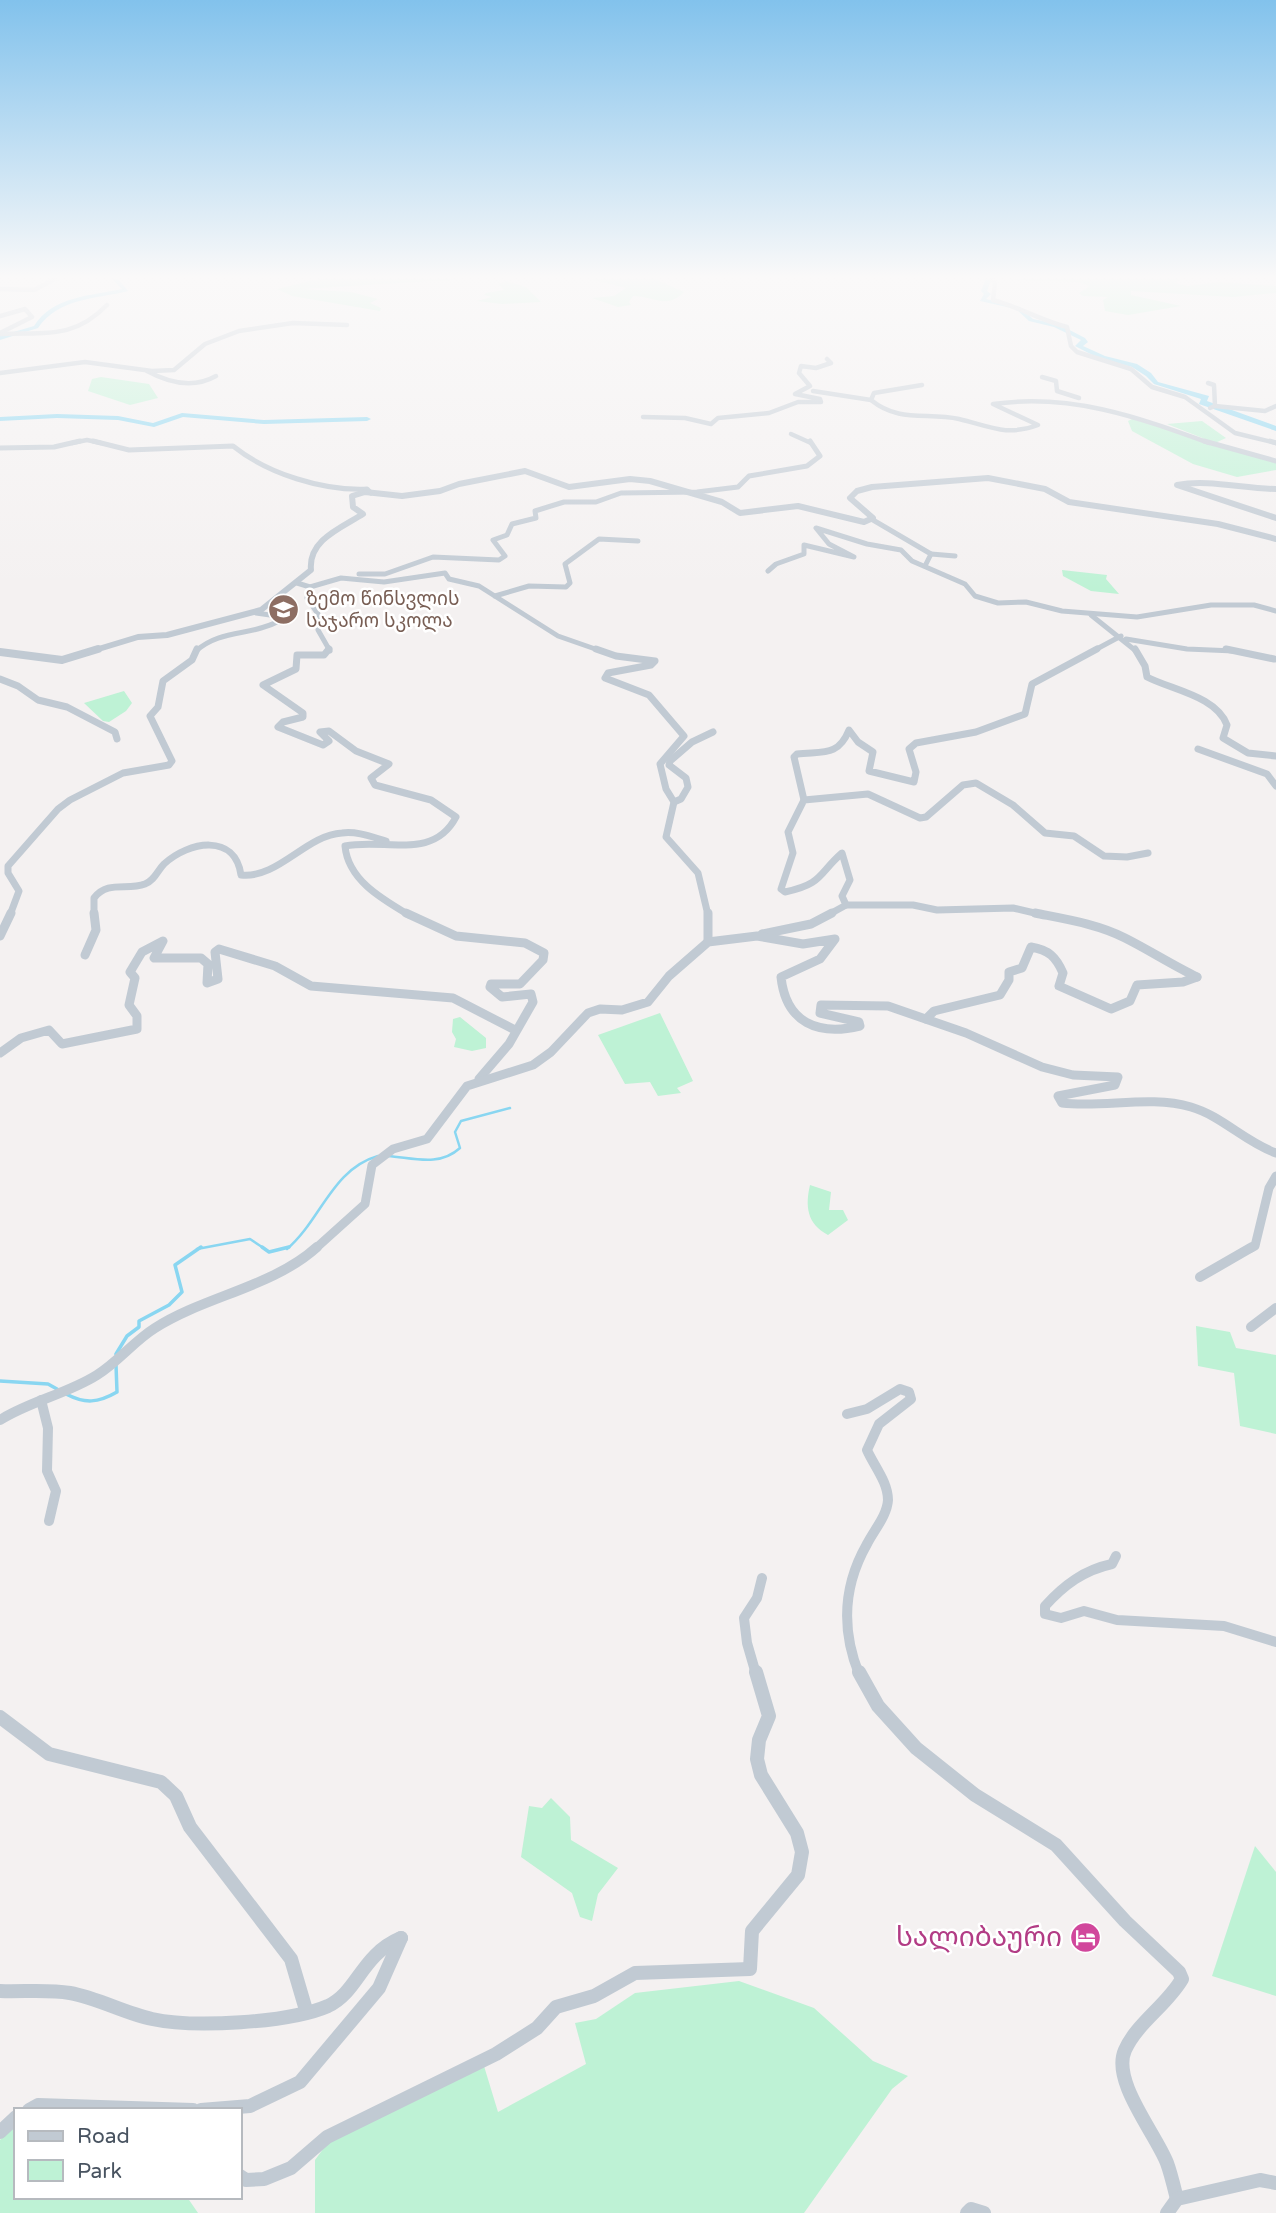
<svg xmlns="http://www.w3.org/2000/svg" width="1276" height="2213" font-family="'Varela Round','Noto Sans Georgian',sans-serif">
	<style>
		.green { fill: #bef2d5 }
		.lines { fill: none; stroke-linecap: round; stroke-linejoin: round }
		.stream-far1 { stroke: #89d6f1; stroke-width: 2.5 }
		.stream { stroke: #89d6f1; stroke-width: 3.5 }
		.river { fill: #89d6f1; fill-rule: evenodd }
		.minor-far5 { stroke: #c1cad3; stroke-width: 4.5 }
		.minor-far4 { stroke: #c1cad3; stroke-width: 5 }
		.minor-far3 { stroke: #c1cad3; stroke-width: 7 }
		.minor-far2 { stroke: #c1cad3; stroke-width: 9 }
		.minor-far1 { stroke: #c1cad3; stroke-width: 10 }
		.minor { stroke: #c1cad3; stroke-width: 14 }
		.tertiary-far1 { stroke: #c1cad3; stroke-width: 6 }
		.tertiary { stroke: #c1cad3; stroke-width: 8 }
		.labels { text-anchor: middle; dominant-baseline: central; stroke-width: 5; stroke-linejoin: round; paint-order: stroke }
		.far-education-label { font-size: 19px; fill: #785e54; stroke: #fff; text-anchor: start }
		.near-hotel-label { font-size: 28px; fill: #b23c85; stroke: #fff; text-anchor: end }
	</style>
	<rect width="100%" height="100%" fill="#f4f1f1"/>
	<g class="green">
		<path d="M318 279H466L301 289 351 292 378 299 370 303 381 308 380 311 292 296 277 289Z"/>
		<path d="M590 279H659L657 280 684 292C666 310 654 296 633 296L629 302 631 305 618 307 592 298 614 296 626 288Z"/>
		<path d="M997 279H1180L1175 283 1188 286 1219 282 1276 286V293L1233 297 1131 291V295L1181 306 1128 315 1105 311 1103 300 1108 297 1083 296 1079 293 1090 286 1078 282Z"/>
		<path d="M506 281 526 287 541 302 502 304 477 301 492 297 484 295 486 293 504 290 498 284Z"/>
		<path d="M101 377 149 384 158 398 130 405 88 391 92 379Z"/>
		<path d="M1136 417 1276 462V470L1237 477 1193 464 1132 431 1128 421Z"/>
		<path d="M1202 421 1226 438 1215 443 1167 424Z"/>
		<path d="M1062 570 1107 575 1106 579 1119 594 1091 591 1063 576Z"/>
		<path d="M124 691 132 703 126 711 109 722 103 721 84 703Z"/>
		<path d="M660 1013 693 1081 677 1088 681 1093 658 1096 650 1082 625 1084 598 1035Z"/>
		<path d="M460 1017 486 1038V1048L472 1051 454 1047 456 1039 452 1032 453 1019Z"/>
		<path d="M810 1185 831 1192 829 1210H843L848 1220 828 1235C807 1224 805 1206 810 1185Z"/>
		<path d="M1196 1326 1230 1332 1236 1348 1276 1355V1434L1240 1426 1234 1373 1198 1366Z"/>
		<path d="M551 1798 570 1817 571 1840 618 1868 598 1894 592 1921 580 1917 572 1893 521 1857 529 1806 542 1808Z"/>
		<path d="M1255 1846 1276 1872V1996L1212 1976Z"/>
		<path d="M739 1981 814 2008 873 2061 908 2076 892 2089 804 2213H315V2160L329 2141 484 2066 498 2112 586 2064 575 2023 596 2019 635 1993Z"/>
		<path d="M16 2122V2197H187L198 2213H0V2140Z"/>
	</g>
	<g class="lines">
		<g class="stream-far1">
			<path d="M388 1156C414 1158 439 1167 460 1148L455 1132 461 1121 510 1108"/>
			<path d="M197 1249 250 1239 265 1249"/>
			<path d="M287 1249C321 1220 332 1169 378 1156"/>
		</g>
		<g class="stream">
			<path d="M262 1247 269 1252 289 1247"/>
			<path d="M116 1354 127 1336 139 1327V1321L169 1305 182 1292 175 1265 201 1247"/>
			<path d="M0 1381 48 1384 57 1389"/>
			<path d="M66 1394C85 1404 98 1403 117 1392L116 1365"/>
		</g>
		<g class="river">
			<path d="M112 279H118L128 291C96 299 58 298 38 328L0 340V336L34 326C53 296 90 296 122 289Z"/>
			<path d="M982 279 991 280 987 291 991 294 986 299 1020 307 1033 319 1058 324 1085 338 1088 342 1083 346 1105 356 1137 364 1151 373 1158 382 1209 396 1207 401 1276 426V431L1199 404 1201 399 1154 384 1146 376 1132 367 1100 359 1075 346 1081 340 1054 327 1029 321 1016 309 980 301 984 294 981 291 985 281Z"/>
			<path d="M182 413 264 420 367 417 371 419 367 421 264 424 183 417 154 427 118 420 57 418 0 421V417L57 414 118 416 153 423Z"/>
		</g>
		<g class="minor-far5">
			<path d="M991 279 995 283 993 300C1019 307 1040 320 1067 327L1071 346 1077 352 1131 369 1152 387 1185 397 1235 433 1276 443"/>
			<path d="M0 289 34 290 55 279"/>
			<path d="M0 316 25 309 32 317 0 333"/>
			<path d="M0 334C44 332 73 340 107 305"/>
			<path d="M147 371C169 383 193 389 216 376"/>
			<path d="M0 373 85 362 152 371 174 370 205 344 239 331 293 323 347 325"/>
			<path d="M1042 377 1056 381 1057 391 1079 398"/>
			<path d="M1208 383 1214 385 1215 406 1210 408"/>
			<path d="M922 385 874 393 871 400C899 423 927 412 959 419 989 426 1006 437 1038 425L993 404C1071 393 1137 417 1209 443"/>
			<path d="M813 391 871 400"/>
			<path d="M1215 406 1265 411 1276 406"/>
			<path d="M643 417 685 418 711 424 718 418 769 413 798 402H821L820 399 795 394 810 386 799 373 801 366 816 368 831 363 827 359"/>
			<path d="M791 434 811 443"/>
			<path d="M72 443 87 440 101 443"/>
		</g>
		<g class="minor-far4">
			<path d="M93 441 129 450 233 446C268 474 323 491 367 489L371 493"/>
			<path d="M1204 441 1276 461"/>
			<path d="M1270 441 1276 443"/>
			<path d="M0 448 54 447 80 441"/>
			<path d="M873 520 931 554 925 566"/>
			<path d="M931 554 955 556"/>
			<path d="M768 571 776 564 804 554V545L854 557 829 544 816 528 867 544 901 550 912 561 965 584 975 596 998 603 1026 602 1062 611 1137 617 1211 605H1254L1276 611"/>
			<path d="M359 574H385L433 557 499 560 505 556 493 540 507 535 512 524 536 518 535 511 564 502H596L621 493 697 492 738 487 749 476 807 466 820 456 810 441"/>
			<path d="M297 583 310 587 307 598 318 614V630L330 651"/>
			<path d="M310 587 341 578 384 582 445 573 449 579 479 586 558 636 601 651"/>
			<path d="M495 596 529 586 566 587 570 583 565 564 599 539 638 541"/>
			<path d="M1091 615 1136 651"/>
			<path d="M1126 639 1187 649 1234 651"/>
			<path d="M196 651C220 629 252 636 279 621L277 616 256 613"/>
			<path d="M1093 651 1121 636"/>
		</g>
		<g class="minor-far3">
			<path d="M329 649 324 655H297L296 669 263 685 303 713V717L283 722 278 727 323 745 329 741 320 732 329 731 356 751 389 764 371 778 375 785 431 800 456 817C433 861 385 838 345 846 348 880 382 899 409 915"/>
			<path d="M596 649 616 656 655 661 651 665 608 673 605 678 649 695 684 736 660 764 666 789 674 802 666 837 698 873 708 915"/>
			<path d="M1135 649 1145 666 1147 677C1172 690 1216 696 1227 725L1223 738 1248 753 1276 756"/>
			<path d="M1226 649 1274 659"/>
			<path d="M0 679 18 686 38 700 67 707 115 732 117 739"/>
			<path d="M1198 749 1267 774 1276 786"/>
			<path d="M804 800 794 757 797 754C823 751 838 757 849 730L858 742 873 752 869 771 914 782 916 772 909 749 916 743 976 732 1025 714 1032 684 1097 649"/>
			<path d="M674 802 681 799 688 787 686 778 669 765 670 761 692 742 713 732"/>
			<path d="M846 905H913L937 910 1013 908 1043 915"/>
			<path d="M10 915 19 891 8 873V866L58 809 70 800 123 773 169 765 172 761 150 716 158 707 163 681 192 660 197 649"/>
			<path d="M94 915V898C108 880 127 891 145 884 155 880 157 871 164 864 189 841 235 833 241 875 278 879 306 835 342 833 357 831 372 837 386 841"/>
			<path d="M828 915 846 905 842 896 850 880 842 853C818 874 823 884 785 892L781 889 793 853 788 832 804 800 868 794 920 818 926 817 963 785 976 783 1013 805 1045 833 1074 836 1104 856 1127 857 1148 853"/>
		</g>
		<g class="minor-far2">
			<path d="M406 913 456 936 525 943 544 953 543 960 520 984H491L490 987 502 997 531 994 533 1002 509 1044 479 1079"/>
			<path d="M708 913V942"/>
			<path d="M1035 913C1065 919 1098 924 1125 938 1149 950 1172 965 1197 977"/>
			<path d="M762 934 811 924 832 913"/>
			<path d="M0 936 11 913"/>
			<path d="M85 955 96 930 94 913"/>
			<path d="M926 1019 934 1011 1000 995 1009 980V972L1022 968 1031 947C1049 950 1056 957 1063 973L1059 986 1111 1009 1130 1001 1137 985 1183 982 1197 977"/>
			<path d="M0 1053 21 1038 49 1030 62 1044 137 1029V1016L129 1005 135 978 130 972 142 952 163 941 154 958H201L208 964 207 983 218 979 215 952 219 949 275 966 311 986 453 998 515 1030"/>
			<path d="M315 1249 365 1204 372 1165 393 1149 427 1139 467 1086 533 1065 551 1052 588 1013 600 1009 622 1010 648 1002 669 976 708 942 757 936 803 944 835 939 820 959 781 977C786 1023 818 1036 860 1026L859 1022 820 1013 821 1005 888 1006 966 1033 1042 1067 1073 1075 1118 1077 1115 1085 1058 1096 1062 1103C1104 1108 1150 1095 1191 1107 1222 1116 1245 1142 1276 1153"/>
			<path d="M1249 1249 1255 1246 1269 1188 1276 1176"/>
		</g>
		<g class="minor-far1">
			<path d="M1200 1277 1252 1247"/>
			<path d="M1251 1327 1276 1308"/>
			<path d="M41 1400 48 1428 47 1471 56 1491 49 1521"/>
			<path d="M847 1414 867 1409 900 1389 909 1392 911 1399 879 1424 867 1450C874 1466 888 1482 888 1500 887 1516 874 1530 867 1544 843 1586 841 1629 859 1674"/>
			<path d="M0 1420C30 1401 67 1394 97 1375 118 1362 134 1341 155 1328 205 1296 273 1287 317 1247"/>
			<path d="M1116 1556 1112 1564C1084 1570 1064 1585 1045 1606V1614L1061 1618 1084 1611 1117 1620 1224 1626 1276 1642"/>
			<path d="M756 1674 747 1643 744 1618 757 1598 762 1578"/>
		</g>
		<g class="minor">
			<path d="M859 1672 878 1706 916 1748 975 1795 1056 1845 1125 1921 1179 1972 1182 1979C1167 2005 1137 2023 1125 2050 1111 2081 1156 2134 1167 2163 1171 2174 1174 2187 1177 2199"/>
			<path d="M0 1717 49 1754 161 1782 176 1796 190 1827 291 1959 306 2010"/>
			<path d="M0 1991C23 1992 47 1989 70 1993 98 1998 124 2013 152 2019 193 2028 289 2023 328 2006 358 1992 361 1955 401 1938"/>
			<path d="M29 2110 38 2105 193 2110"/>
			<path d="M201 2110 250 2106 300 2082 379 1988 401 1938"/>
			<path d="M0 2132 16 2117"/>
			<path d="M240 2176 246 2180 264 2179 291 2168 327 2137 496 2054 537 2028 556 2007 594 1996 635 1973 750 1969 752 1931 798 1875 802 1852 797 1833 761 1775 757 1759 759 1740 769 1716 756 1672"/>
			<path d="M967 2213 971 2209 984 2213"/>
			<path d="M1167 2213 1177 2199 1260 2180 1276 2183"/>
		</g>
		<g class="tertiary-far1">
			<path d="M1276 489C1244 489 1209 479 1177 485L1276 518"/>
			<path d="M92 651 138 637 167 635 261 610 311 570C308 540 341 528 363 514L353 507 352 496 365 492 402 496 440 491 459 484 525 471 569 487 630 479 650 481 722 502 740 513 798 506 864 522 873 518 850 498 857 491 872 487 988 478 1045 489 1069 502 1218 524 1276 539"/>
		</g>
		<path class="tertiary" d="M0 652 62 660 98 649"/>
	</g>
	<linearGradient id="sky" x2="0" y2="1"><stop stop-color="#82c2ec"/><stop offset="0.47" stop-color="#faf9f9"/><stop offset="1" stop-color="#faf9f9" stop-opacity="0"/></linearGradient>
	<rect width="1276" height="589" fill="url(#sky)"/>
	<defs>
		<symbol id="school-disc" viewBox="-11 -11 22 22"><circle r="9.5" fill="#8d6e63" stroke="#fff"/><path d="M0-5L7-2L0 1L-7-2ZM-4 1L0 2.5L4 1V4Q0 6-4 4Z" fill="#fff"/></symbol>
		<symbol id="hotel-disc" viewBox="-11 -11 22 22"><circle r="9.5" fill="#d1479c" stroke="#fff"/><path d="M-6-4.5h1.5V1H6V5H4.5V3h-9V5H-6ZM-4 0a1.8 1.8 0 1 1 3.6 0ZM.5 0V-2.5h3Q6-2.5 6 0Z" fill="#fff"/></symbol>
	</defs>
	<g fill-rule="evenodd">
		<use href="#school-disc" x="266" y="592" width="35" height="35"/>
		<use href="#hotel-disc" x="1068" y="1920" width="35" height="35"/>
	</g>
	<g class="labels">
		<g class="far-education-label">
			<text x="306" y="599">ზემო წინსვლის<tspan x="306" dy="22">საჯარო სკოლა</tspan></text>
		</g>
		<g class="near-hotel-label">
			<text x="1062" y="1937">სალიბაური</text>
		</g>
	</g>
	<rect x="14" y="2108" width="228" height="91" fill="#ffffff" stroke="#b6babf" stroke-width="2"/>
	<rect x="28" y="2131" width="35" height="10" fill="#c1cad3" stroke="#b6babf" stroke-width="2"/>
	<text x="77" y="2143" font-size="21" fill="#485360">Road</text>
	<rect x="28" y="2160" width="35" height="21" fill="#bef2d5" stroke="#b6babf" stroke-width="2"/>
	<text x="77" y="2178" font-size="21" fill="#485360">Park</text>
</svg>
